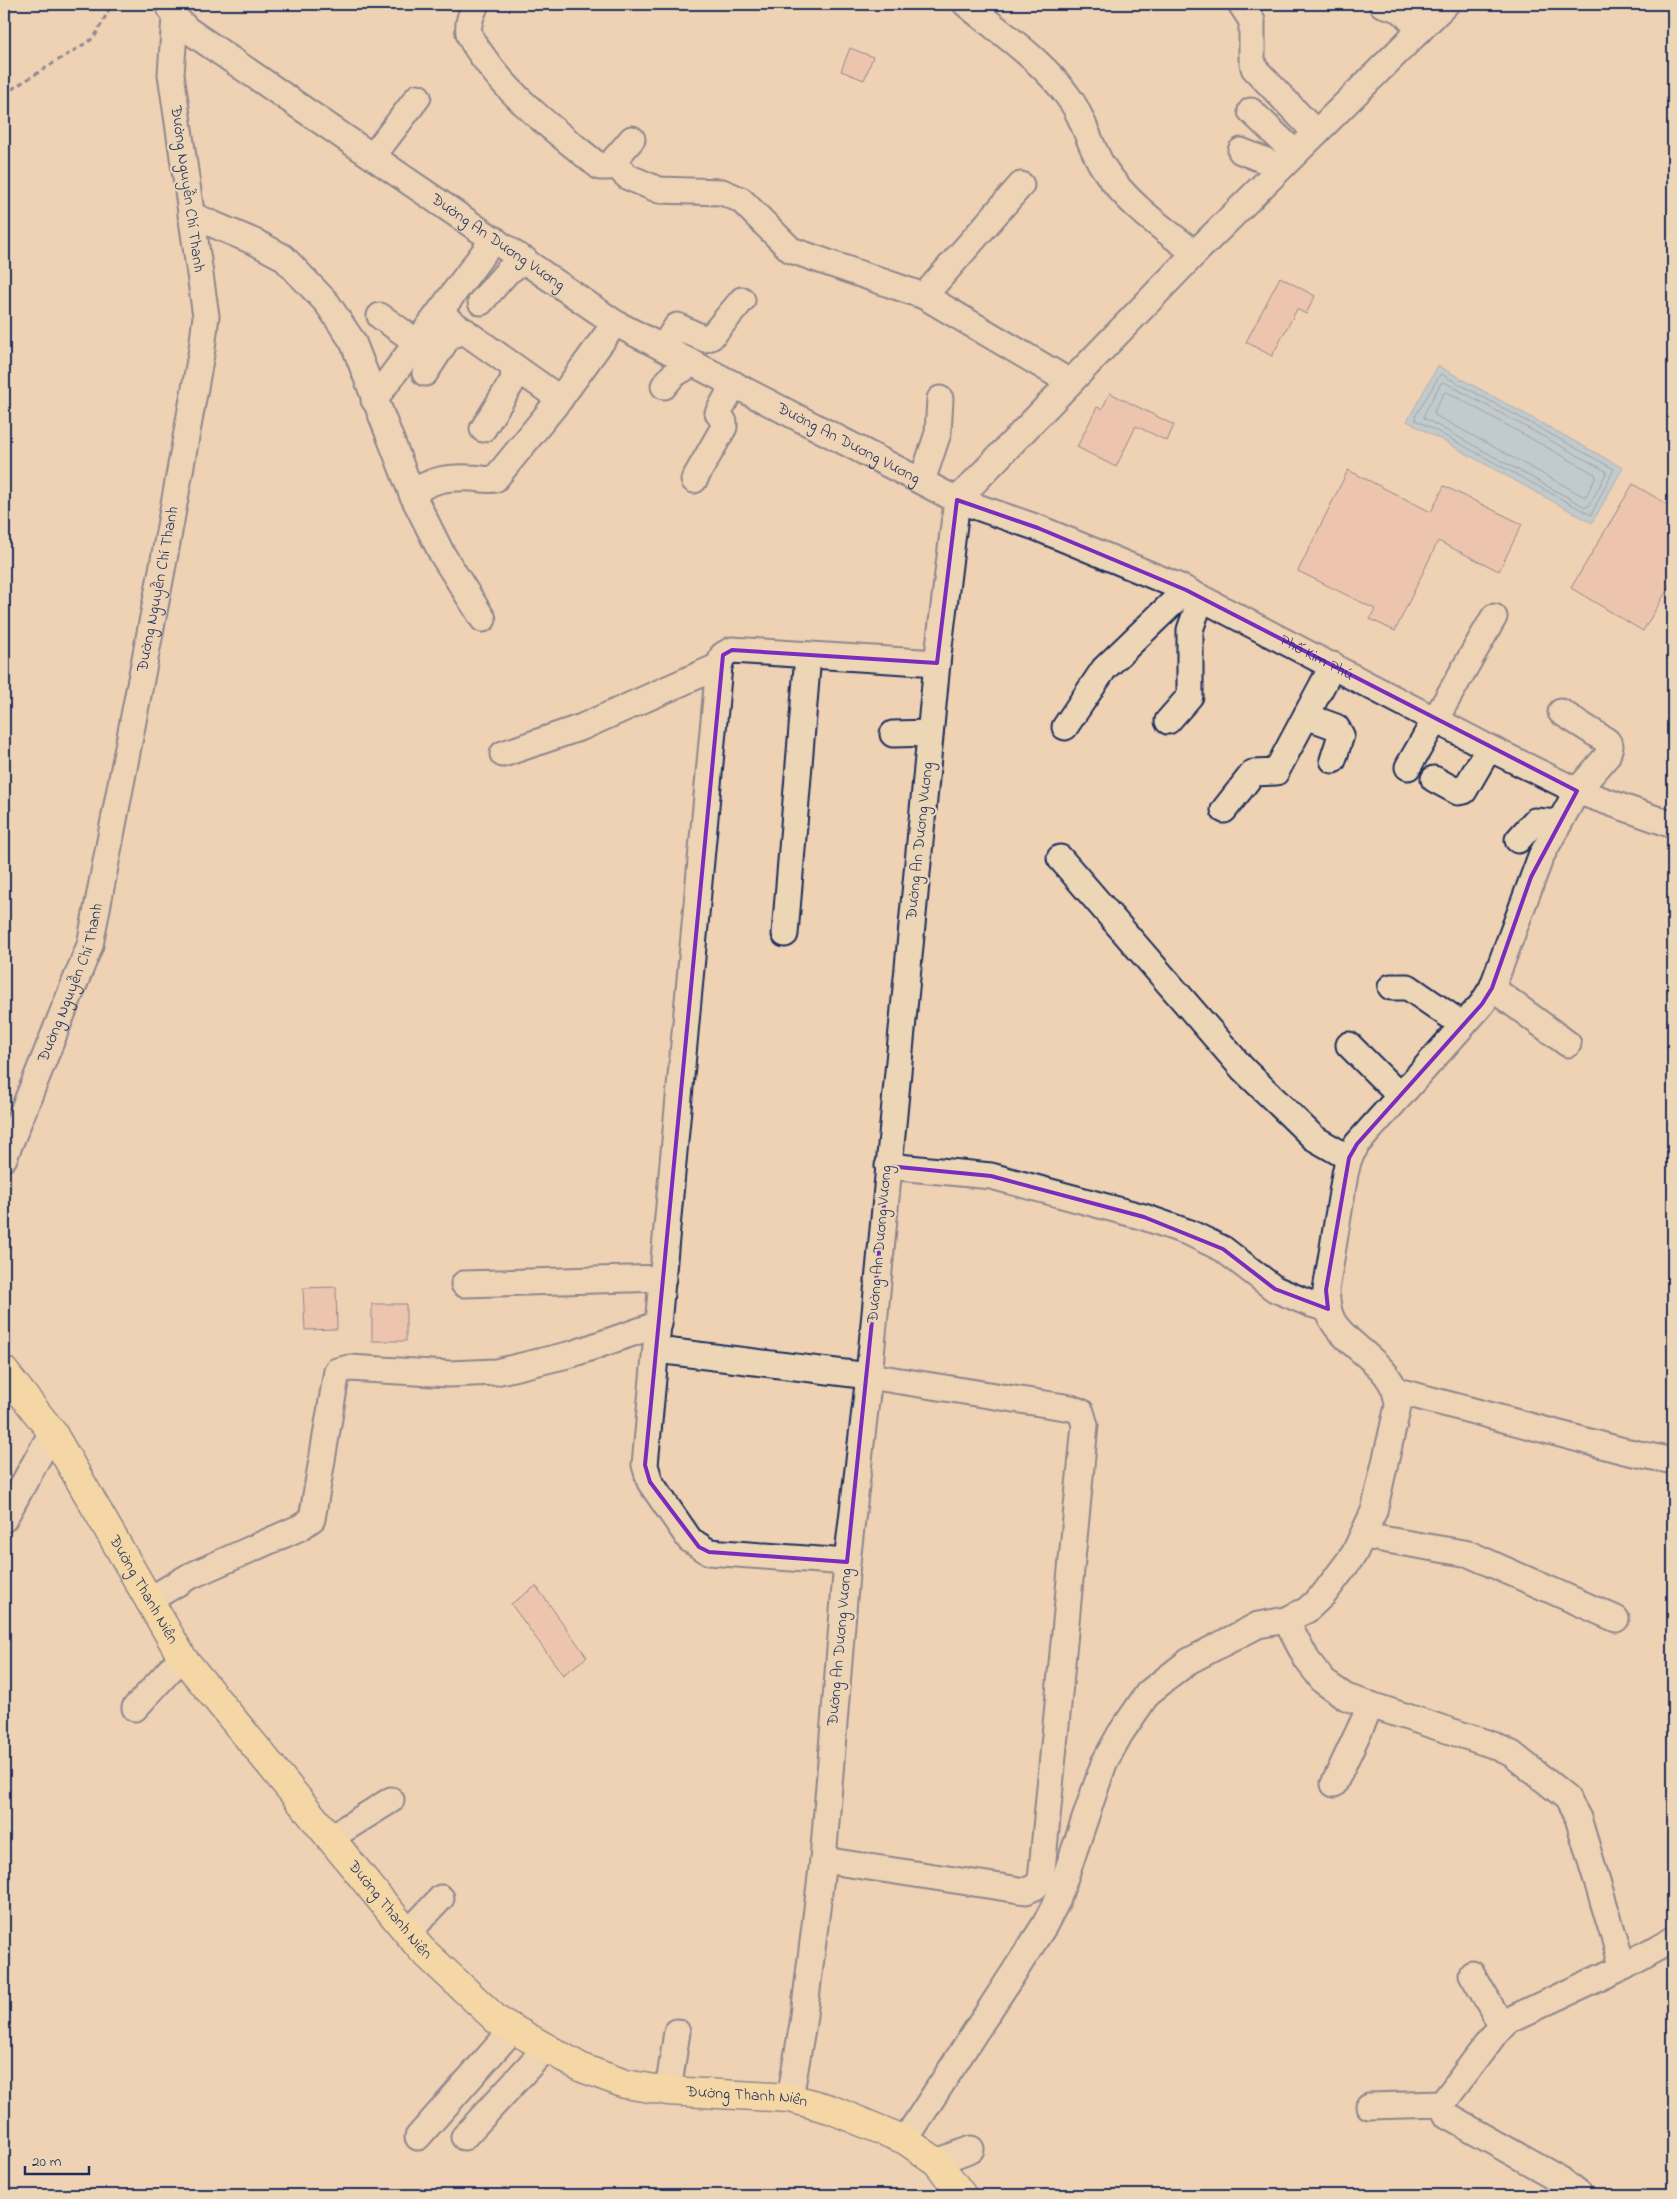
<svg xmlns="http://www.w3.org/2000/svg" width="1677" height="2199" font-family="'Indie Flower',sans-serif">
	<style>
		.water { fill: #8ac1e8; stroke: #5e87b1 }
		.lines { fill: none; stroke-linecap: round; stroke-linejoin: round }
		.shore { stroke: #476995; stroke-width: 1 }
		.building { fill: #ecb6a9; stroke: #1b2f5e }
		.minor-casing { stroke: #1b2f5e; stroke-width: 29 }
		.major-casing { stroke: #1b2f5e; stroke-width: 31 }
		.path { stroke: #1b2f5e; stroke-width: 3; stroke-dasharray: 5 4; stroke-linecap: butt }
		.minor { stroke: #edd6b6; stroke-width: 25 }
		.major { stroke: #fdde96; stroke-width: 28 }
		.marked { fill: none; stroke: #7b2cbf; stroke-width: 4; stroke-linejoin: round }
		.labels { text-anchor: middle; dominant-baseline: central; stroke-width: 4.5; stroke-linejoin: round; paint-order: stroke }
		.street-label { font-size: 16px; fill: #1b2f5e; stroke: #edd6b6 }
	</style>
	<rect width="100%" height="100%" fill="#efd1b4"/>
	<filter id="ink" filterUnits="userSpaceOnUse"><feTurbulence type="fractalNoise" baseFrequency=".02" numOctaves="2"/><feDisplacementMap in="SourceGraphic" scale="10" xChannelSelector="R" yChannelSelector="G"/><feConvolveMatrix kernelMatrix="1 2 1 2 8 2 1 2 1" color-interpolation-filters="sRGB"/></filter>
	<g filter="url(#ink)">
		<path class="water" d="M1438 366 1623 468 1592 523 1407 421Z"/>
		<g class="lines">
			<g class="shore">
				<path d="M1441 374 1614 469 1591 515 1416 420 1415 417Z"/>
				<path d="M1444 382 1606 471V474L1589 506 1585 507 1424 418V414L1441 383Z"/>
				<path d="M1447 392 1595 474 1596 477 1586 496H1583L1435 415 1434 411 1444 393Z"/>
			</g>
		</g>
		<g class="building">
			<path d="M850 48 873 57 864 80 841 71Z"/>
			<path d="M1280 277 1315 296 1306 314 1297 309 1272 356 1246 342Z"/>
			<path d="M1110 393 1174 425 1167 441 1136 426 1116 467 1077 447 1097 407 1102 409Z"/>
			<path d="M1348 470 1431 512 1444 486 1522 524 1499 571 1438 541 1395 631 1370 619 1375 609 1298 571Z"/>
			<path d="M1633 484 1673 508V580L1643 631 1571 588Z"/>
			<path d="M336 1287 337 1329 305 1330 303 1288Z"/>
			<rect x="372" y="1304" width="34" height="37"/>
			<path d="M536 1586 587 1657 563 1675 511 1604Z"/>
		</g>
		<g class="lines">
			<defs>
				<g id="minor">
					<path d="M476 4C472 13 467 23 469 33 471 42 478 49 483 57 514 101 558 133 600 167H608L632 139"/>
					<path d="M966 4C1002 34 1045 62 1072 102 1085 122 1090 147 1103 167 1126 203 1162 228 1195 253"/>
					<path d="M1241 4 1252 21V58L1254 68 1316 133"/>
					<path d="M1382 4 1401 10 1420 30"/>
					<path id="s1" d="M1446 4 1195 253 957 500 1038 528 1180 587 1489 748 1577 791 1673 825"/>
					<path id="s2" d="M175 17 188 30 615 323 957 500 937 663 869 1376 847 1562 823 1860 803 2023 790 2098"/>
					<path d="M1251 111 1295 153"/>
					<path d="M1241 151 1281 167"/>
					<path d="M373 156 418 97"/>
					<path d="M612 162 628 177 659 190 722 192 741 200 791 250 924 296 1070 382"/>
					<path d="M191 215 257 243 283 257 327 303 353 342 412 494 442 554 483 619"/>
					<path d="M924 296 1021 185"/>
					<path d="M481 302 507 272 525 260"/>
					<path d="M440 314 560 399"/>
					<path d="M380 316 418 343"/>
					<path d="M663 347 677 326 705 339 711 337 742 300"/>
					<path d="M425 373 449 336 465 331"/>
					<path d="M664 386 673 375 694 363"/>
					<path d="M374 400 494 239"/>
					<path d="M483 429 514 379 513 366"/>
					<path d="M694 480 724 427V422L718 413 734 384"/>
					<path d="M922 481 938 433 940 399"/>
					<path d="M412 494C431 479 448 477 471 478 481 478 485 481 495 479L560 399 615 323"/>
					<path d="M1306 716 1336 727 1341 735 1333 760"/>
					<path d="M1168 721 1190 696V630L1201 598"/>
					<path d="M1065 727 1104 669 1186 590"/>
					<path d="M893 734 930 733"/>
					<path d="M503 754 582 727 719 666"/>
					<path d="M1408 767 1494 617"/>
					<path d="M1434 779 1458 792 1464 791 1489 748"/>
					<path d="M1224 810 1253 773 1276 772 1333 665"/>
					<path d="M1518 840 1535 821 1559 823"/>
					<path d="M1060 858 1243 1069 1314 1138 1349 1158"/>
					<path d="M785 934 808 655"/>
					<path d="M1391 987H1408L1463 1025"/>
					<path d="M1492 988 1568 1044"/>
					<path d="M1349 1045 1400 1096"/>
					<path id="s3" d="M4 1158 90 945 163 565 202 349 206 316 171 74 175 17 170 8"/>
					<path d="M888 1166 991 1176 1144 1217 1190 1233 1223 1249 1275 1289 1311 1304 1328 1309"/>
					<path d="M464 1284 663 1278"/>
					<path d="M657 1350 869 1376 1071 1408 1081 1412 1085 1425 1041 1880 1035 1887 1026 1891 823 1860"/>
					<path d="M1398 1391 1624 1451 1673 1461"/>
					<path d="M4 1519 52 1432"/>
					<path d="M1364 1536 1469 1554 1616 1619"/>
					<path d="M847 1562 709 1552 690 1540 650 1482 645 1465 719 666 723 655 732 650 937 663"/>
					<path d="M149 1600 188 1577 301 1527 312 1519 337 1371 349 1368 449 1374 496 1372 572 1354 659 1324"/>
					<path d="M1286 1620 1307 1660 1324 1682 1346 1697 1493 1745 1512 1754 1567 1798 1578 1818 1623 1967"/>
					<path d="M135 1708 182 1657"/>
					<path d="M1334 1784 1371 1705"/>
					<path d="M330 1838 391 1800"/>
					<path d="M408 1933 441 1898"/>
					<path d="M1472 1974 1502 2026"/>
					<path d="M668 2091 677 2032"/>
					<path d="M1442 2104 1496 2032 1509 2020 1623 1967 1673 1939"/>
					<path d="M1442 2104 1447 2116 1561 2180 1580 2195"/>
					<path d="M1369 2106 1442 2104"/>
					<path d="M418 2137 513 2029"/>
					<path d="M464 2137 546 2048"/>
					<path d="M905 2140 1044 1926 1057 1901 1104 1763 1120 1734 1148 1693 1189 1661 1258 1625 1286 1620 1307 1610 1324 1594 1354 1554 1374 1511 1398 1406C1396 1367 1357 1354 1336 1326 1328 1316 1327 1302 1326 1290L1345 1174 1349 1158 1357 1144 1482 1004 1492 988 1541 856 1577 791 1607 756 1610 746 1607 741 1561 712"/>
					<path d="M937 2162 971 2149"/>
				</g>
				<g id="major">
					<path id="s4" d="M4 1371 52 1432 182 1657 421 1949 497 2020 582 2068 625 2084 668 2091 790 2098 830 2109 905 2140 937 2162 962 2195"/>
				</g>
			</defs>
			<use href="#minor" class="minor-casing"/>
			<use href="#major" class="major-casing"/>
			<path class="path" d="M4 94 94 38 112 4"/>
			<use href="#minor" class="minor"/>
			<use href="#major" class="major"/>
		</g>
	</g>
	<path d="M0 0H1677V2199H0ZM957 500 1038 528 1186 590 1577 791 1531 877 1492 988 1482 1004 1357 1144 1349 1158 1326 1290 1328 1309 1275 1289 1223 1249 1144 1217 991 1176 888 1166 847 1562 709 1552 699 1547 650 1482 645 1465 723 655 732 650 937 663Z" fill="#efd1b4" fill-opacity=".55" fill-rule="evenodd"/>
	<path class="marked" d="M957 500 1038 528 1186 590 1577 791 1531 877 1492 988 1482 1004 1357 1144 1349 1158 1326 1290 1328 1309 1275 1289 1223 1249 1144 1217 991 1176 888 1166 847 1562 709 1552 699 1547 650 1482 645 1465 723 655 732 650 937 663Z"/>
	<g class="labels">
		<g class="street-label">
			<text transform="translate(187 189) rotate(82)">Đường Nguyễn Chí Thanh</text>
			<text stroke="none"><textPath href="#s2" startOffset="394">Đường An Dương Vương</textPath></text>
			<text stroke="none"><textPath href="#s2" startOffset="799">Đường An Dương Vương</textPath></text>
			<text stroke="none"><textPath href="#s3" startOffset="592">Đường Nguyễn Chí Thanh</textPath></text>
			<text stroke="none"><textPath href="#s1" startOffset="1090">Phố Kim Phú</textPath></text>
			<text transform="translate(920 841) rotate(-84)">Đường An Dương Vương</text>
			<text stroke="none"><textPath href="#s3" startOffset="188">Đường Nguyễn Chí Thanh</textPath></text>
			<text transform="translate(880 1244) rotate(-85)">Đường An Dương Vương</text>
			<text stroke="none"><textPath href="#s4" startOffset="260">Đường Thanh Niên</textPath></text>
			<text transform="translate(840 1647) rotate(-85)">Đường An Dương Vương</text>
			<text stroke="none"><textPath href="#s4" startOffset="665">Đường Thanh Niên</textPath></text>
			<text stroke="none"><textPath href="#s4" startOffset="1085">Đường Thanh Niên</textPath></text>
		</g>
	</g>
	<rect width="1677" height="2199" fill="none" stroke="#edd6b6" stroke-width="20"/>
	<rect x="10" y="10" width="1657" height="2179" fill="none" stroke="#1b2f5e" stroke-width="2" filter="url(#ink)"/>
	<path d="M25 2166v8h64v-8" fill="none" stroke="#1b2f5e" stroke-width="2.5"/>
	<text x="32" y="2166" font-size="15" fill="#1b2f5e" stroke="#edd6b6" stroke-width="4" paint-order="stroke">20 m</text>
</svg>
